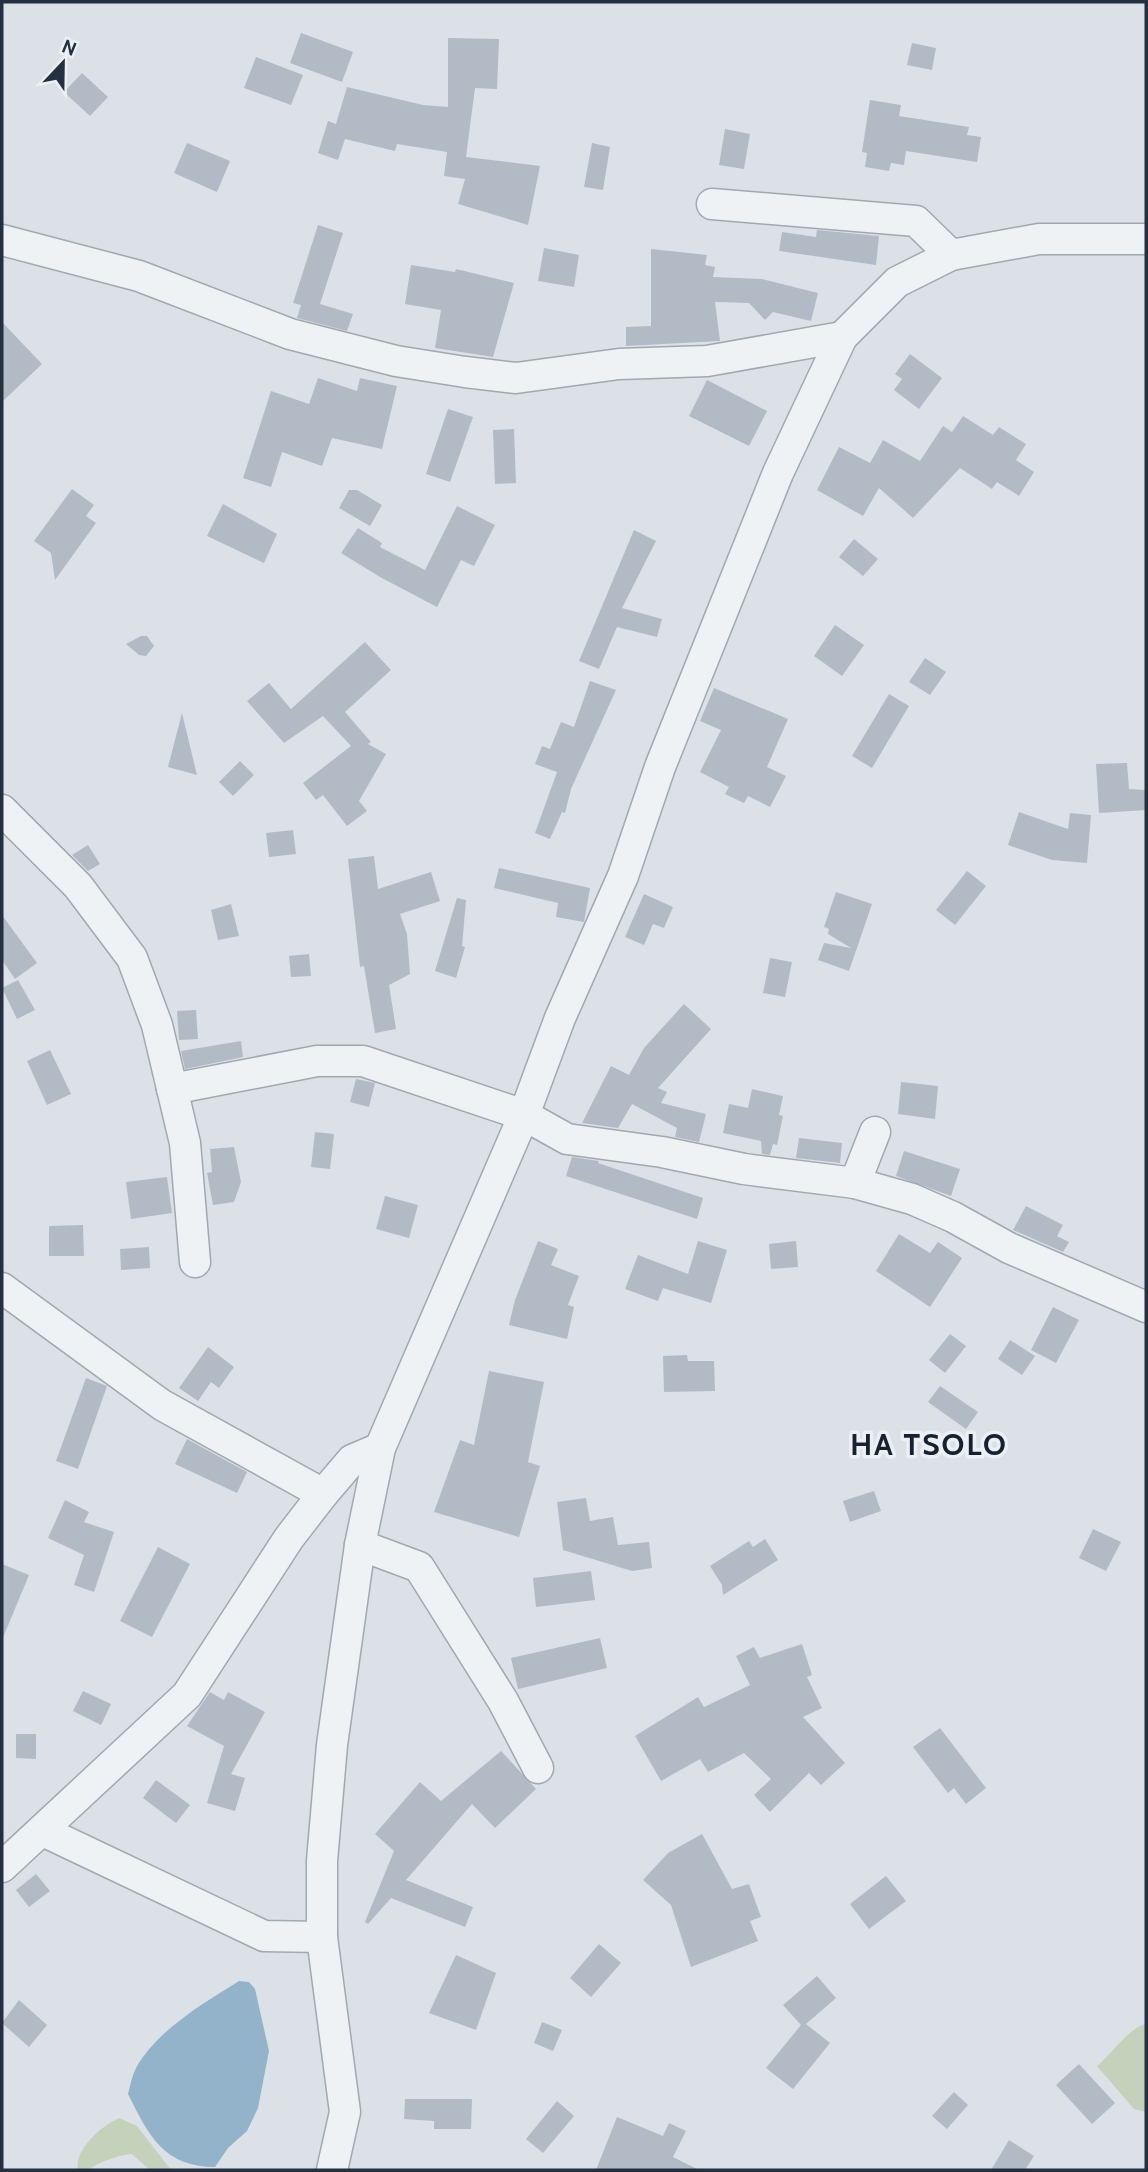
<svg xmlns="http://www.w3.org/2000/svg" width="1148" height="2172" font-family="Cabin,sans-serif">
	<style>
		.green { fill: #c4d2bc }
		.water { fill: #93b3cb }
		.building { fill: #b2bbc5 }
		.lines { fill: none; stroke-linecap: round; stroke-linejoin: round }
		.minor-casing { stroke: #a0a8b1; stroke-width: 33 }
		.minor { stroke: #eef2f5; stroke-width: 30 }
		.labels { text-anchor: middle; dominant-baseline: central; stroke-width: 7; stroke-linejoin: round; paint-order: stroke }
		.district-label { font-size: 30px; font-weight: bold; letter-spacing: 2px; fill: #17212f; stroke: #ebf0f5 }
	</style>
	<rect width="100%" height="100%" fill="#dbe1e7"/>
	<g class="green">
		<path d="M1146 2024V2112L1134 2109 1097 2066C1111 2055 1129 2027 1146 2024Z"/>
		<path d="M119 2118 137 2126 171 2170H150L132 2154C123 2154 95 2163 89 2170H78C74 2150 101 2126 119 2118Z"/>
	</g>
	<path class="water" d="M239 1981 249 1982 255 1989 269 2051 258 2108 247 2131 228 2148 215 2167C164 2167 149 2136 128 2094 130 2086 132 2076 136 2068 157 2030 204 2003 239 1981Z"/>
	<g class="building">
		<path d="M301 33 353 52 342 82 290 63Z"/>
		<path d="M448 38 499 39 497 89 475 88 466 157 540 166 528 225 458 204 465 179 444 176 447 152 397 144 395 151 345 139 338 160 318 153 328 121 336 124 347 87 423 105 448 107Z"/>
		<path d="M912 43 936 48 932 70 907 65Z"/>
		<path d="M256 57 303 75 291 105 244 88Z"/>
		<path d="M82 73 108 97 90 116 64 92Z"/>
		<path d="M870 100 901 105 899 116 969 127 967 135 981 137 977 162 906 151 904 165 891 163 889 171 865 167 867 153 862 152Z"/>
		<path d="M725 129 750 134 744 169 719 165Z"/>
		<path d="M187 143 230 161 217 192 174 173Z"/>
		<path d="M592 143 610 147 603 190 584 187Z"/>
		<path d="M318 225 343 233 320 304 353 314 347 331 297 318 301 305 293 303Z"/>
		<path d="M817 230 879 236 876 265 779 251 782 232 816 237Z"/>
		<path d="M544 248 579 255 574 287 538 281Z"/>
		<path d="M651 249 707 255 705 265 715 267 713 277 762 279 818 293 811 321 773 312 765 320 749 303 715 302 720 341 626 346V327L651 326Z"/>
		<path d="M411 265 455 272 456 269 514 283 493 357 435 348 441 310 405 304Z"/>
		<path d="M2 322 42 364 2 402Z"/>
		<path d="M910 354 942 378 919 409 894 390 902 379 895 374Z"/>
		<path d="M318 378 357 391 360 378 397 386 382 449 332 438 322 466 282 452 271 487 243 478 271 391 309 404Z"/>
		<path d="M707 380 767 411 749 446 689 416Z"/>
		<path d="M448 409 473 417 450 482 426 474Z"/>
		<path d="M963 416 993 435 999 427 1026 444 1016 460 1034 472 1019 496 997 482 992 489 960 468 913 518 879 488 863 516 817 490 839 447 870 463 883 440 920 461 943 426 952 432Z"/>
		<path d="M514 429 516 483 495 484 493 430Z"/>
		<path d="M72 489 94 505 86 516 96 523 55 580 51 553 34 541Z"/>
		<path d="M349 490H357L382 505 370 526 339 508Z"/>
		<path d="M223 504 277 534 264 563 207 536Z"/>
		<path d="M457 506 495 525 474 566 461 560 437 607 380 577 341 553 358 528 382 543 380 547 425 570Z"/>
		<path d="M634 530 656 541 622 608 662 619 657 637 617 627 599 669 579 661Z"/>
		<path d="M854 539 878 559 863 576 839 557Z"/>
		<path d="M835 625 864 645 842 676 814 656Z"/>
		<path d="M141 636H147L154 646 146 656 139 655 126 644Z"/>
		<path d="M365 642 391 670 345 712 371 742 368 744 386 754 359 801 367 811 347 826 323 795 316 800 303 783 351 746 323 716 284 743 247 701 269 683 291 709Z"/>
		<path d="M925 658 946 672 930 695 909 682Z"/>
		<path d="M590 681 616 690 571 789 565 813 562 812 550 839 535 833 557 772 535 764 542 746 550 749 561 722 574 727Z"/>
		<path d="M714 688 788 719 767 767 786 776 770 807 748 796 744 803 725 794 729 787 700 772 721 730 700 721Z"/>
		<path d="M889 694 909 706 872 768 852 756Z"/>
		<path d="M182 713 197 775 168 767Z"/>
		<path d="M240 761 254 775 233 796 219 782Z"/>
		<path d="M1127 763 1129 789 1146 790V810L1099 813 1096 764Z"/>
		<path d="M1019 812 1068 829 1070 813 1091 815 1087 863 1052 860 1008 845Z"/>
		<path d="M293 830 296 854 269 857 266 833Z"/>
		<path d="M88 845 100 864 88 871 72 855Z"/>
		<path d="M374 856 378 889 431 872 440 901 400 914 407 934 410 974 389 985 396 1029 375 1033 364 966 360 967 348 859Z"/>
		<path d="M499 868 590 888 584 922 556 917 558 903 494 888Z"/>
		<path d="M967 871 986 886 955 925 936 910Z"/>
		<path d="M836 892 872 904 849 971 818 960 824 943 851 948 828 934 829 929 824 927Z"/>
		<path d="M644 894 673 907 664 928 653 924 644 945 625 937Z"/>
		<path d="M457 898 466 900 462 946 465 947 456 978 435 971Z"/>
		<path d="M231 904 239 936 218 940 211 910Z"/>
		<path d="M2 915 37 963 15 979 2 960Z"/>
		<path d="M309 954 311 976 291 977 289 956Z"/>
		<path d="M770 958 792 962 785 997 763 993Z"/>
		<path d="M18 980 35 1010 17 1019 2 988Z"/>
		<path d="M684 1004 711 1029 658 1088 667 1092 661 1103 706 1114 699 1142 675 1137 677 1128 632 1104 618 1128 582 1123 611 1066 629 1075 644 1048Z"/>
		<path d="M196 1010 198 1039 179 1040 177 1011Z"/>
		<path d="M241 1041 243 1057 185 1069 181 1051Z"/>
		<path d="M50 1050 71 1094 47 1105 27 1061Z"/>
		<path d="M356 1079 375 1083 369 1107 350 1102Z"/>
		<path d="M901 1082 938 1086 935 1119 898 1114Z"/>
		<path d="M752 1089 783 1096 779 1115 783 1116 777 1145 773 1144 770 1155 762 1154 761 1141 723 1133 729 1104 748 1108Z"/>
		<path d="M315 1132 334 1134 330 1169 311 1167Z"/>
		<path d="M799 1138 842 1143 840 1163 796 1158Z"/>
		<path d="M234 1147 241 1182 234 1202 213 1205 207 1173 212 1172 210 1149Z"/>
		<path d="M904 1151 960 1169 951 1196 896 1176Z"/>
		<path d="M572 1157 599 1161 598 1163 703 1198 697 1219 566 1176Z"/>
		<path d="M167 1177 172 1213 131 1219 126 1182Z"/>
		<path d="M385 1196 418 1205 409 1238 376 1229Z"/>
		<path d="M1026 1206 1063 1225 1057 1236 1069 1242 1063 1252 1013 1230Z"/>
		<path d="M83 1225 84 1256H49V1226Z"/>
		<path d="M899 1234 930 1253 938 1242 962 1258 930 1307 876 1271Z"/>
		<path d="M538 1241 558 1249 551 1265 579 1276 568 1305 574 1307 567 1339 509 1325 515 1300Z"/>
		<path d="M698 1241 727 1250 711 1303 663 1288 658 1301 625 1289 638 1255 688 1274Z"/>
		<path d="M796 1241 798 1267 771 1269 769 1244Z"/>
		<path d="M149 1247 150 1268 121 1270 120 1249Z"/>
		<path d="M1053 1307 1079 1320 1056 1363 1031 1350Z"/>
		<path d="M950 1334 966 1346 945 1373 929 1360Z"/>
		<path d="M1010 1340 1035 1356 1022 1375 998 1359Z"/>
		<path d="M208 1347 234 1367 219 1388 211 1382 198 1401 179 1388Z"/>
		<path d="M687 1355 688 1361H714L715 1391 664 1392 663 1356Z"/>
		<path d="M489 1371 544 1382 528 1462 540 1466 519 1537 434 1512 460 1440 474 1445Z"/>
		<path d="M86 1378 107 1386 78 1469 56 1461Z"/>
		<path d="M940 1386 978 1412 966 1429 928 1402Z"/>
		<path d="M187 1439 247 1472 237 1493 175 1464Z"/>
		<path d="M874 1491 881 1511 850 1522 843 1501Z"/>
		<path d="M586 1498 590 1521 613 1517 618 1545 649 1542 652 1568 632 1571 563 1550 557 1502Z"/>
		<path d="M65 1500 89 1512 84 1522 114 1532 94 1592 74 1585 84 1555 48 1538Z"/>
		<path d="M1093 1529 1121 1542 1106 1571 1079 1558Z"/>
		<path d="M765 1539 778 1560 723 1595 722 1585 710 1566 749 1541 753 1547Z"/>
		<path d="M158 1547 190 1564 152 1637 120 1621Z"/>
		<path d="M2 1564 29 1575 2 1640Z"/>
		<path d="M591 1571 595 1600 536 1607 533 1578Z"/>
		<path d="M600 1638 607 1668 518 1689 511 1658Z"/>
		<path d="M802 1644 812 1675 807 1677 822 1708 803 1717 845 1763 821 1785 809 1773 770 1812 754 1795 771 1779 744 1753 708 1772 700 1759 661 1781 635 1736 698 1697 704 1707 750 1685 736 1656 754 1647 760 1658Z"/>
		<path d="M83 1691 111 1704 101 1725 73 1711Z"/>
		<path d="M210 1692 224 1700 228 1692 265 1712 231 1774 245 1778 235 1811 207 1803 224 1746 187 1726Z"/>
		<path d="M940 1728 986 1788 966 1804 954 1788 948 1793 913 1747Z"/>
		<path d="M16 1734H36V1759L16 1758Z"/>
		<path d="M501 1751 536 1789 495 1828 472 1804 406 1880 473 1907 465 1927 391 1898 368 1924 365 1922 394 1851 375 1834 420 1782 441 1801Z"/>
		<path d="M156 1780 190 1805 176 1823 143 1798Z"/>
		<path d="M702 1834 732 1889 749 1884 761 1917 750 1921 758 1941 691 1967 671 1905 643 1880 668 1853Z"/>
		<path d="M36 1874 50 1891 29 1907 16 1890Z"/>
		<path d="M886 1876 906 1901 869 1929 850 1904Z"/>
		<path d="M599 1944 621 1963 591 1997 570 1978Z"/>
		<path d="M456 1955 496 1973 476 2030 429 2013Z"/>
		<path d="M817 1976 836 1998 806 2024 830 2043 793 2089 766 2068 801 2025 783 2005Z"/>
		<path d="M19 2000 47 2025 29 2047 2 2023Z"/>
		<path d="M542 2022 562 2030 553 2051 534 2043Z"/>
		<path d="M1079 2064 1115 2103 1092 2124 1056 2085Z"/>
		<path d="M954 2092 968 2105 947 2129 932 2116Z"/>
		<path d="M405 2099H472L471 2129H434V2121L404 2119Z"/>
		<path d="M557 2101 574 2116 543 2153 526 2139Z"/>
		<path d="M617 2117 663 2136 669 2123 686 2131 673 2157 699 2170H596Z"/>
		<path d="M1009 2140 1034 2156 1025 2170H991Z"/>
	</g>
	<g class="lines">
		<defs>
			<g id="minor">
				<path d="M712 204 916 221 951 255"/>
				<path d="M2 240 139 276 290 334 396 361 465 372 516 378 619 364 707 361 842 337"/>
				<path d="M2 810 78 886 132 958 157 1025 185 1143 195 1262"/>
				<path d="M172 1089 317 1061H363L524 1115 567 1139 662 1152 744 1169 855 1183 875 1132"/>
				<path d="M855 1183 912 1199 953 1217 1009 1248 1146 1307"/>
				<path d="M2 1288 162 1405 323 1494"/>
				<path d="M360 1545 419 1567 503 1701 538 1768"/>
				<path d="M43 1831 264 1936 322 1937"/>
				<path d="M2 1867 187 1695 289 1538 323 1494 352 1460 380 1448"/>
				<path d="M332 2170 345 2112 322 1937V1861L332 1745 360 1545 380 1448 524 1115 560 1018 623 876 660 767 778 473 842 337 897 282 951 255 1039 239H1146"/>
			</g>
		</defs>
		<use href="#minor" class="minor-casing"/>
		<use href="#minor" class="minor"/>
	</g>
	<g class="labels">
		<g class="district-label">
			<text x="929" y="1444">HA TSOLO</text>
		</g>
	</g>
	<rect width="1148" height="2172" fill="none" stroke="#24303f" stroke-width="7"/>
	<g transform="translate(63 63) rotate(22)" stroke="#ebf0f5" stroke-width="5" paint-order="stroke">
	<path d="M0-5L12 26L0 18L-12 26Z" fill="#24303f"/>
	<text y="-10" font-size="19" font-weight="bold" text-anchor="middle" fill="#24303f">N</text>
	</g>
</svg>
